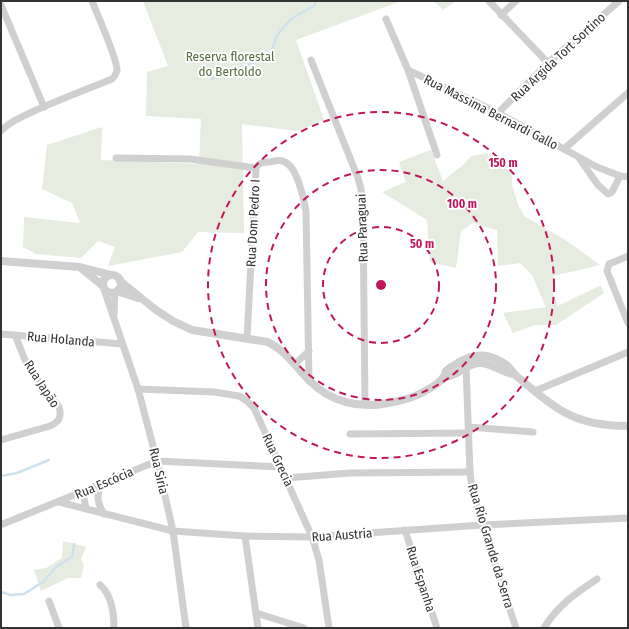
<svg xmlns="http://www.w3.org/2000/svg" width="629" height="629" font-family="'Fira Sans Condensed',sans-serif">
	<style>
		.green { fill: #e6ecdf }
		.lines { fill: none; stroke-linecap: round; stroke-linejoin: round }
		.stream { stroke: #cfe1ed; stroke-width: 2.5 }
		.minor { stroke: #d0d0d0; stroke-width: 7 }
		.tertiary { stroke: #d0d0d0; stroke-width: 8 }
		.ring { fill: none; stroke: #c2185b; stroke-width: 2; stroke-dasharray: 7 5 }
		.labels { text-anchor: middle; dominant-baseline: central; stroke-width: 4; stroke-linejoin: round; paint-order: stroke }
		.park-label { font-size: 13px; fill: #556f3f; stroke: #fff }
		.street-label { font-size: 13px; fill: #333; stroke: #fff }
		.centre { fill: #c2185b; stroke: #fff; stroke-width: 2 }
		.ring-label { font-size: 12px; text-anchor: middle; font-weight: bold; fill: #c2185b; stroke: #fff; stroke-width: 4; stroke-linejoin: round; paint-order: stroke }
	</style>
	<rect width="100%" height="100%" fill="#fff"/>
	<g class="green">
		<path d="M143 1H401L296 40 324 120 297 131 242 124 244 233 198 232 182 252 108 266 115 247 98 241 81 258 36 254 23 247 24 217 80 223 72 203 42 189 47 145 102 127 101 160 199 164 201 119 146 116 147 72 168 66Z"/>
		<path d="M434 1H456L443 10Z"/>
		<path d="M431 150 443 181 464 164 471 156 487 153 512 173V185L518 204 524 216 567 241 600 265 553 276 552 291 558 306 601 285 604 293 556 325H535L513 333 503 313 546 307 532 275 520 263 498 266 497 230 473 223 461 231 456 268 430 262 427 220 382 192 406 182 399 162Z"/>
		<path d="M63 541 86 547 81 559 84 565 81 578H68L41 591 34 570 46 568 62 558Z"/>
	</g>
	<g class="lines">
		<g class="stream">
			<path d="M212 79 270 56 277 35 291 19 315 5V1"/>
			<path d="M1 476 17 473 49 460"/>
			<path d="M1 592 11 595 24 594 43 582 56 567 72 557 74 544"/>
		</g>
		<g class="minor">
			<path d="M489 1 548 63"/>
			<path d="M1 5 44 107"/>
			<path d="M501 15 516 1"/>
			<path d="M386 19 408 70 498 113 597 167 620 176 628 177"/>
			<path d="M311 60 358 178 361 189 363 212 365 405"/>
			<path d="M408 70 437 155"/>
			<path d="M498 113 548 63 619 1"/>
			<path d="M1 131C9 122 21 117 32 112 58 100 85 90 112 79 114 77 116 74 117 71 118 60 97 14 92 1"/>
			<path d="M564 149 628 93"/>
			<path d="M116 158 190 159 256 168"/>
			<path d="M579 158 598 185 608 194 612 192 620 176"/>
			<path d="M628 256 609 264 607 271 628 323"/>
			<path d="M104 289 138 389 157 461 173 531 186 628"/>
			<path d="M114 314 115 293"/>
			<path d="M1 334 122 344"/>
			<path d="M247 338 256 168C259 162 264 162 270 162 275 161 280 159 285 162 297 167 304 199 306 211L309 381"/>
			<path d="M295 364 309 351"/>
			<path d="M466 367 470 472 472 489 482 525 516 628"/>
			<path d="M138 389 214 392 239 396 247 401 254 408 312 537 319 560 329 628"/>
			<path d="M535 391 628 352"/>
			<path d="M469 427 533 432"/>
			<path d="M350 434 469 433"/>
			<path d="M1 440 50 426C59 422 62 417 59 407L35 376 25 360 15 335"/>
			<path d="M286 478 350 473 470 472"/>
			<path d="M102 483C96 495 97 503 104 514"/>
			<path d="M83 492 86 509"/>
			<path d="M59 502 173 531 245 536 312 537 482 525 628 518"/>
			<path d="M3 524 157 461 281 467"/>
			<path d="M405 530 437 628"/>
			<path d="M245 536 258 628"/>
			<path d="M100 585C112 595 114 613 114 628"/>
			<path d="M49 601 59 628"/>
			<path d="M256 613 304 628"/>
			<path d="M544 628C557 606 576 593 597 579"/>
		</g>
		<g class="tertiary">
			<path d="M1 261 80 267 111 275"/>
			<path d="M82 269 103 286"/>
			<circle cx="112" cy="284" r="9"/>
			<path d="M120 281 156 310 173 321 192 330 268 342C287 352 295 366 310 381 330 402 360 409 388 403 401 401 414 398 425 391 431 388 441 382 444 376 446 374 445 373 446 371 449 368 453 366 456 364 469 356 482 352 496 359 504 362 510 367 514 374 530 387 546 402 564 412 583 423 607 426 628 426"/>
			<path d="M117 291 138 298"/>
			<path d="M444 377C457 377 464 365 478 363 492 362 501 373 514 374"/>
		</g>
	</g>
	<g class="ring">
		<circle cx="381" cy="285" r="58"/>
		<circle cx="381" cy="285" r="115"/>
		<circle cx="381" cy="285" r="173"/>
	</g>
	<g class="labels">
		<g class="park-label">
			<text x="230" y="56">Reserva florestal<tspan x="230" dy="15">do Bertoldo</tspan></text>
		</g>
		<g class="street-label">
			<text transform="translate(558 57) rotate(-43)">Rua Argida Tort Sortino</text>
			<text transform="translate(491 112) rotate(27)">Rua Massima Bernardi Gallo</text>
			<text transform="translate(253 223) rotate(-87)">Rua Dom Pedro I</text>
			<text transform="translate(362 228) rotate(-92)">Rua Paraguai</text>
			<text transform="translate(61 339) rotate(5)">Rua Holanda</text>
			<text transform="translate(42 384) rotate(57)">Rua Japão</text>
			<text transform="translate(278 460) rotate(65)">Rua Grecia</text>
			<text transform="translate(159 471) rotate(77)">Rua Siria</text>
			<text transform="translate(104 483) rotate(-23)">Rua Escócia</text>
			<text transform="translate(342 535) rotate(-4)">Rua Austria</text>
			<text transform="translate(491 546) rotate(73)">Rua Rio Grande da Serra</text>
			<text transform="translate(421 579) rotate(72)">Rua Espanha</text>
		</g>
	</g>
	<circle cx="381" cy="285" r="6" class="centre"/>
	<g class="ring-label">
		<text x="503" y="167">150 m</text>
		<text x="462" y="208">100 m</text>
		<text x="422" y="248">50 m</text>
	</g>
	<rect width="629" height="629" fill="none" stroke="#333333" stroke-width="4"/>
</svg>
